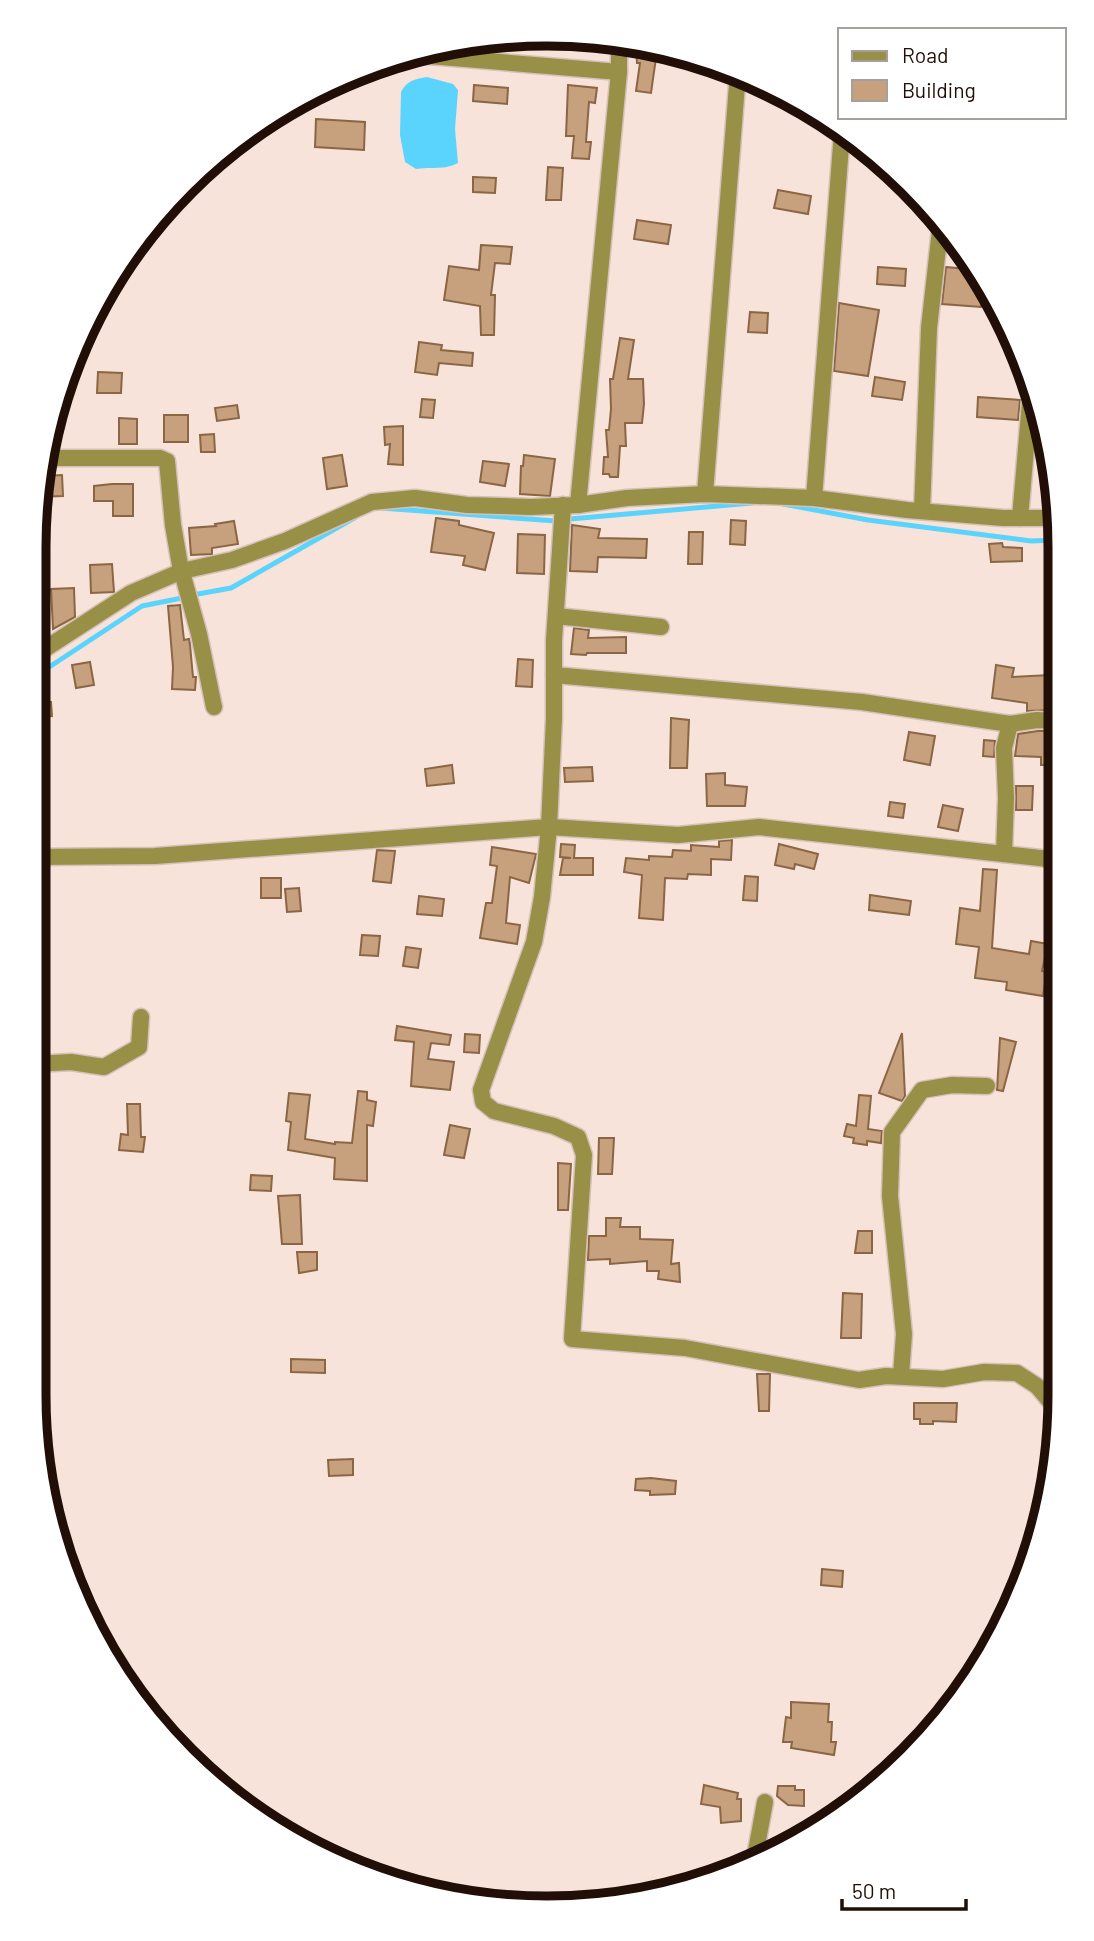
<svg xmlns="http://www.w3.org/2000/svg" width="1094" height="1941" font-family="Barlow,sans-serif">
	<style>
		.water { fill: #5ad4fc }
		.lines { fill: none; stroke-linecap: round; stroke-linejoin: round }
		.stream { stroke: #5ad4fc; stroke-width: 5 }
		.building { fill: #c7a07d; stroke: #8a6645; stroke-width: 2 }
		.minor-casing { stroke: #d5c1b8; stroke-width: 19 }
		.minor { stroke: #989047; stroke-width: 16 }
		.rim { fill: none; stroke: #200e07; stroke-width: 9 }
	</style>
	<rect width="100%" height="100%" fill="#f8e3da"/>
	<path class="water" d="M427 77 453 84 458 90 455 129 458 163C442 171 433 166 416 169L405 162 400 135 401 92C407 80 416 79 427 77Z"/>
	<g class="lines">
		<g class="stream">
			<path d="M783 504 868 520 1031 541 1057 540"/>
			<path d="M381 508 556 521"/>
			<path d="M570 519 752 503"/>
			<path d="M198 594 231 588 356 517"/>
			<path d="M34 677 142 606 187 597"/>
		</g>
	</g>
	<g class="building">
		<path d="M636 46H651L652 51H657L651 93 636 91 640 63H637Z"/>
		<path d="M474 85 508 88 507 104 473 101Z"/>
		<path d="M568 85 597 88 595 103 589 102 586 142H591L589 159 572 158 574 136H566Z"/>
		<path d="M316 119 365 122 364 150 315 147Z"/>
		<path d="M548 167 563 168 561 200H546Z"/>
		<path d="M473 177 496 178 495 193 473 192Z"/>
		<path d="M778 190 811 196 808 214 774 208Z"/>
		<path d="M637 220 671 225 668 244 634 239Z"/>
		<path d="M481 245 512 247 510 264 495 263 491 295H495L494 335H481L480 306 444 300 449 266 479 270Z"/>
		<path d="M878 267 906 269 905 286 877 284Z"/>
		<path d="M946 267 978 270 987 288H982L981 307 942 304Z"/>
		<path d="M839 303 879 310 868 376 834 371Z"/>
		<path d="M750 312 768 313 767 333 748 332Z"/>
		<path d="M620 338 634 340 628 379H643L644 404 642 423H625L626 446H620L618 477H610L609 474H603L604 457H608L606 430H609L611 409 610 379H613Z"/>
		<path d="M419 342 442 345 441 350 473 353 472 366 439 363 437 375 415 372Z"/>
		<path d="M98 372 122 373 121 393H97Z"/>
		<path d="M875 377 905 382 902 400 872 396Z"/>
		<path d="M978 397 1020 400 1018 420 977 417Z"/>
		<path d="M422 399 435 400 433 418 420 417Z"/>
		<path d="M237 405 239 418 217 421 215 408Z"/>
		<rect x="164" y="415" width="24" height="27"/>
		<path d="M119 418 137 419V444H119Z"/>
		<path d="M403 426V465L388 464 390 444 385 445 384 427Z"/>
		<path d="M214 434 215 452H201L200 435Z"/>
		<path d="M342 455 347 486 327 489 323 458Z"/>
		<path d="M524 455 555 459 550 496 520 494 521 466H523Z"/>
		<path d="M483 461 509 464 505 486 480 482Z"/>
		<path d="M62 475 63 496 37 497 41 476Z"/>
		<path d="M112 484H133V516H113V501H94V486Z"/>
		<path d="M436 518 459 521V525L494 533 485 570 463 565 465 556 431 552Z"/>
		<path d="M731 520 746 521 745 545 730 544Z"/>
		<path d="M234 521 238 544 212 548V554L191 555 189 528 216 526 215 524Z"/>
		<path d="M572 525 600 529 598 538 647 539 646 558 598 557 597 572 570 571Z"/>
		<path d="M689 532H703L702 564H688Z"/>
		<path d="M518 534 545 535 544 574 517 573Z"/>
		<path d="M1002 543 1003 547 1022 548V561L991 562 989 544Z"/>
		<path d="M112 564 114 592 91 593 90 565Z"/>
		<path d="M74 588 75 617 53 629 51 589Z"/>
		<path d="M180 605 184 640 189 639 190 645 193 677H196L195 690 172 689 173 667 168 606Z"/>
		<path d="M574 628 589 630 588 638 626 637V653H587L586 655 571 654Z"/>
		<path d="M518 659 533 660 532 687 516 686Z"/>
		<path d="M90 662 94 685 76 688 72 665Z"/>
		<path d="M996 665 1014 668 1012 677 1050 675 1051 690H1057V710L1027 711V703L992 698Z"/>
		<path d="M34 702H51L52 716 34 717Z"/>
		<path d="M671 718 689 720 687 768H670Z"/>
		<path d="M1038 731H1054L1055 765H1041V757L1015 756 1018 734Z"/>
		<path d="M909 732 935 736 930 765 904 760Z"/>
		<path d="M984 740 995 741 994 757 983 756Z"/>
		<path d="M452 765 454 783 427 786 425 769Z"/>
		<path d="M592 767 593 781 565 782 564 768Z"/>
		<path d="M725 773V785L747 787 745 806H707L706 774Z"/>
		<path d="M1016 786H1033L1032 810H1016Z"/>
		<path d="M890 802 905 804 903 818 888 816Z"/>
		<path d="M943 805 963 809 958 831 938 827Z"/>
		<path d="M732 840 731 860 711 859V875L688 874 687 879 665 878 663 920 639 918 642 875 624 872 626 858 649 860V856L672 857 673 850 691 851V845L719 847V841Z"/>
		<path d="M561 844 575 845 574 858H593V875H560L563 858H571L560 857Z"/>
		<path d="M779 844 818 854 814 869 795 864 794 869 775 865Z"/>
		<path d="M492 847 536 854 529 883 510 877 506 923 520 925 517 944 480 938 486 903H492L497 866 490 865Z"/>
		<path d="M377 850 395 851 391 883 373 881Z"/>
		<path d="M983 869 997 870 992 948 1029 954 1031 941 1048 944 1042 971 1047 972 1043 996 1006 990 1007 982 975 978 979 947 956 944 960 908 980 911Z"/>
		<path d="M745 876 758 877 757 901 743 900Z"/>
		<rect x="261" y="878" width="20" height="20"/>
		<path d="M299 888 301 911 287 912 285 889Z"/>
		<path d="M870 895 911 901 909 915 869 910Z"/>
		<path d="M419 896 444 899 442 916 417 914Z"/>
		<path d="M362 935 380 936 378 956 360 955Z"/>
		<path d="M406 947 421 949 418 968 403 966Z"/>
		<path d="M397 1026 451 1035 449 1045 431 1043 428 1059 454 1062 450 1090 411 1086 414 1042 395 1040Z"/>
		<path d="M902 1033 905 1096 902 1101 879 1093Z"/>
		<path d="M465 1034 480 1035 479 1053 464 1052Z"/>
		<path d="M1000 1038 1016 1042 1003 1091 997 1090Z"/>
		<path d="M358 1091 367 1092V1100L376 1102 373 1126 367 1125V1181L334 1179 335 1158 288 1150 291 1122 286 1121 289 1093 310 1095 305 1139 335 1144V1142L352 1143Z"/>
		<path d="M859 1095 871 1096 868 1129 882 1131 881 1143 867 1141V1145L853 1143 854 1138 844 1136 847 1124 856 1126Z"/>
		<path d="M127 1104H140L141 1137H145L143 1152 119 1150 121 1134 128 1135Z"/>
		<path d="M450 1125 470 1129 464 1158 444 1155Z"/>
		<path d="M599 1138H614L612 1174H598Z"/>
		<path d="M558 1163 571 1164 568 1210H558Z"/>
		<path d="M251 1175 272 1176 271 1191 250 1190Z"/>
		<path d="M300 1195 302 1244H282L278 1196Z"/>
		<path d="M606 1218H621L620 1227H640V1239L673 1240 671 1264 679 1263 680 1282 658 1279 659 1271H647V1261L610 1264V1259L588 1260 589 1236H606Z"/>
		<path d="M858 1231H872V1253H855Z"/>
		<path d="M297 1252H317V1270L299 1273Z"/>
		<path d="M843 1293 862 1294 861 1338H841Z"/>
		<path d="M291 1359 325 1360V1373L291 1372Z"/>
		<path d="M757 1374H770L769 1411H759Z"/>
		<path d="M914 1403H957L956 1422 933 1421V1424H920V1419H914Z"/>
		<path d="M353 1459V1475L329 1476 328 1460Z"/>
		<path d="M651 1478 676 1481 675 1494 650 1495V1491L635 1490 636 1479Z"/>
		<path d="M822 1569 843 1571 842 1587 821 1585Z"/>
		<path d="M791 1702 829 1704 828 1722H832L831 1742H836L834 1755 791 1748 792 1742H783L786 1717 791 1718Z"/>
		<path d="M704 1785 738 1793 737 1799H741V1821L721 1823 720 1807 701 1804Z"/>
		<path d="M778 1786H795V1790H804V1806L788 1805 777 1796Z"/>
	</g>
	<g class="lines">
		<defs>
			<g id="minor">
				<path d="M405 54 619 72"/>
				<path d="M44 458H160L167 461 173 525 180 565 199 634 214 707"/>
				<path d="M705 494 738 72"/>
				<path d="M814 498 842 132"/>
				<path d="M563 505 554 640V718L549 827 542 897 534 942 481 1090 483 1102 494 1111 554 1126 578 1137 584 1155 572 1339 685 1348 859 1380 886 1376 943 1379 984 1372 1017 1373 1037 1386 1060 1413"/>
				<path d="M578 505 619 72V39"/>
				<path d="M922 511 929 328 941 221"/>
				<path d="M1020 518 1032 379"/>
				<path d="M556 616 661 627"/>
				<path d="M34 656 131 593 182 571 232 560 285 541 372 502 415 498 467 505 531 507 578 505 627 498 705 494 814 498 907 510 1003 518H1057"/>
				<path d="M554 675 862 702 1010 724 1037 720 1057 721"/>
				<path d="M1004 854 1006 798 1004 748 1010 724"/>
				<path d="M34 857 155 856 549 827 678 835 759 827 1058 860"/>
				<path d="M34 1064 71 1062 104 1067 139 1047 141 1017"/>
				<path d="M901 1375 904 1334 890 1196 892 1132 922 1090 952 1085 987 1086"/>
				<path d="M754 1862 765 1802"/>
			</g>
		</defs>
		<use href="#minor" class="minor-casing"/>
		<use href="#minor" class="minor"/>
	</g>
	<path d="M0 0H1094V1941H0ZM547 46H547A501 501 0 0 1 1048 547V1395A501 501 0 0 1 547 1896H547A501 501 0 0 1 46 1395V547A501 501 0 0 1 547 46Z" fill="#fff" fill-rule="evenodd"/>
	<path class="rim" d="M547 46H547A501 501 0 0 1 1048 547V1395A501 501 0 0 1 547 1896H547A501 501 0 0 1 46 1395V547A501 501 0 0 1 547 46Z"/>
	<rect x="838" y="28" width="228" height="91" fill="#ffffff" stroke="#a69f9c" stroke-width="2"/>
	<rect x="852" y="51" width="35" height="10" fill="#989047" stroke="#a69f9c" stroke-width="2"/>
	<text x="902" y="63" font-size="21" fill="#200e07">Road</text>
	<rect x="852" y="80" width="35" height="21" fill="#c7a07d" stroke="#a69f9c" stroke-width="2"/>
	<text x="902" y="98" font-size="21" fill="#200e07">Building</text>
	<path d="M842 1899v10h124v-10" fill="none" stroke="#200e07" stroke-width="3.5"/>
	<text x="852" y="1899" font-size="21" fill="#200e07" stroke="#ffffff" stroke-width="5" paint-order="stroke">50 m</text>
</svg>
